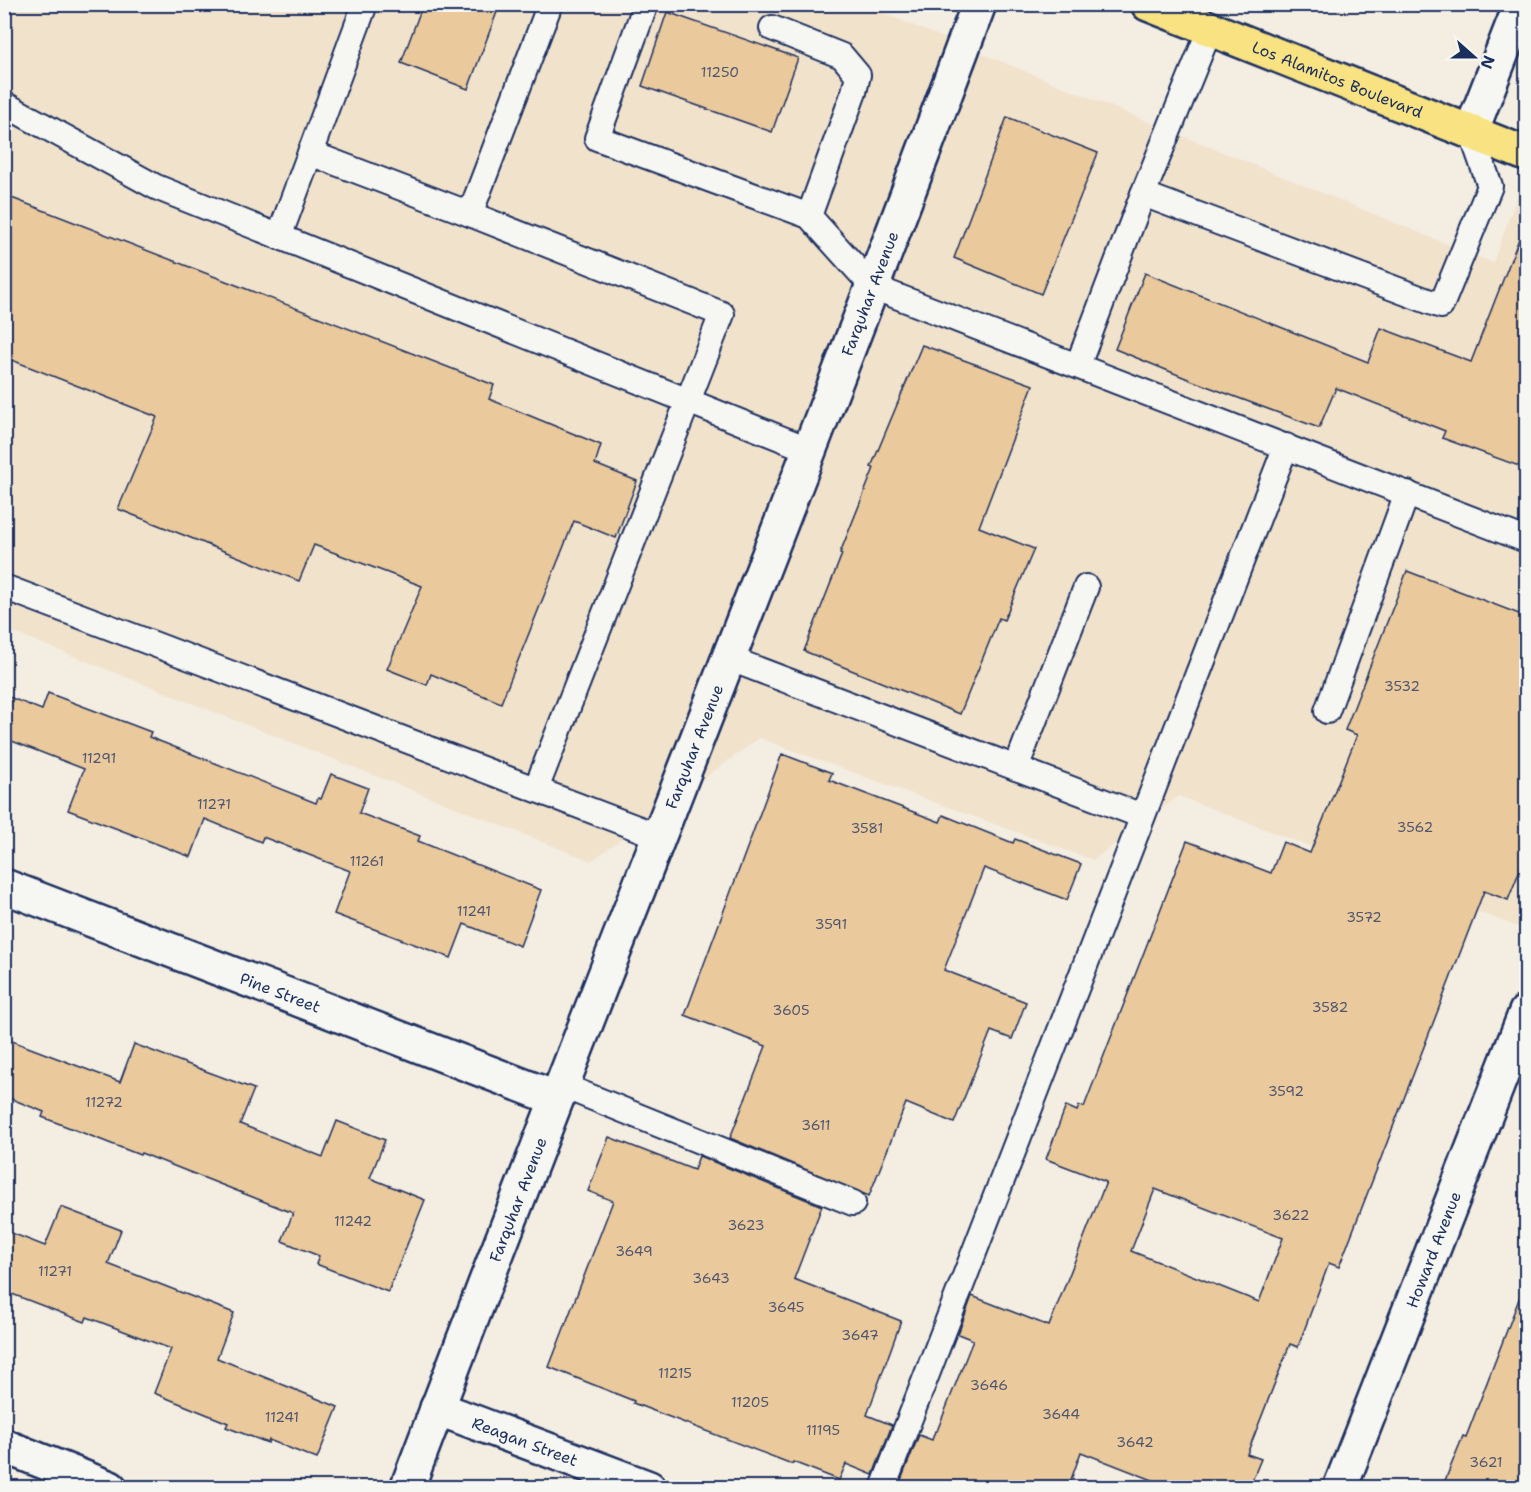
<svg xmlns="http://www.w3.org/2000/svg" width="1531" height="1492" font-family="'Shantell Sans',sans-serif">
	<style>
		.built { fill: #f1e2cc }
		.building { fill: #eac99c; stroke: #1b2f5e; stroke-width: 1.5; fill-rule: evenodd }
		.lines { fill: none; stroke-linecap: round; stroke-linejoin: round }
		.service-casing { stroke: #1b2f5e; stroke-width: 28 }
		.minor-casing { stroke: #1b2f5e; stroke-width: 38 }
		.tertiary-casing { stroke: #1b2f5e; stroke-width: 38 }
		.primary-casing { stroke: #1b2f5e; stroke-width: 38 }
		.service { stroke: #f6f6f2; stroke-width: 24 }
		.minor { stroke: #f6f6f2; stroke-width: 33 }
		.tertiary { stroke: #f6f6f2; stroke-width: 33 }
		.primary { stroke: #f8e281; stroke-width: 33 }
		.labels { text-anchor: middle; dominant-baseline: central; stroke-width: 4.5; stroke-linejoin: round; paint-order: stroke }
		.number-label { font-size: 14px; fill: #4f566e }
		.street-label { font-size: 16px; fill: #1b2f5e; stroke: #f6f6f2 }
	</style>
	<rect width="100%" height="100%" fill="#f4ede1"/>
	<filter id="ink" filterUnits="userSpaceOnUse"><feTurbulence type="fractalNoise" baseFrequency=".0167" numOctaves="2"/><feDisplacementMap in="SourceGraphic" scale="12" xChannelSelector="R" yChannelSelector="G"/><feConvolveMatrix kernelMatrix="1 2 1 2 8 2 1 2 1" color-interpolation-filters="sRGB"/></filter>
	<g filter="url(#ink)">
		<path class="built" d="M4 5H863L1493 263 1526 172V930L1179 796 1093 860 759 738 591 861 5 629Z"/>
		<g class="building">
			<path d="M423 4H500L468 89 401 63Z"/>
			<path d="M667 12 798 58 772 132 642 86Z"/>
			<path d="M1007 117 1098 153 1041 294 954 258Z"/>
			<path d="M4 195 494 385 489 399 601 445 595 464 637 481 616 538 574 521 501 703 431 674 427 685 387 669 422 586 314 545 299 581 118 509 157 417 4 357Z"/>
			<path d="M1524 226H1527V469L1442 438 1445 431 1336 388 1319 428 1193 381 1115 349 1145 273 1368 362 1381 328 1471 362Z"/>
			<path d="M922 345 1033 385 979 527 1034 549 1004 620 999 618 960 714 804 651 842 554 840 553 874 468 871 467Z"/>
			<path d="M1407 571 1527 617V852L1508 900 1484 891 1339 1267 1329 1263 1298 1347 1290 1344 1247 1454 1261 1459 1249 1488H1173L1081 1452 1068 1488H906L899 1485 919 1435 932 1440 935 1431H937L973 1340 958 1334 972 1296 1049 1326 1106 1182 1046 1159 1066 1106 1077 1111 1079 1106 1084 1107 1187 841 1271 873 1283 842 1310 853 1357 735 1345 730ZM1155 1189 1283 1238 1259 1302 1131 1251Z"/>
			<path d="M48 693 151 732 149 737 316 803 318 798 321 799 331 774 368 788 359 813 420 836 418 841 541 890 520 946 464 924 451 958 334 914 350 871 263 837 261 842 205 819 191 857 68 810 84 769 4 738V695L42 710Z"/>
			<path d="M782 754 832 773 829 780 940 822 943 815 1013 843 1015 839 1081 864 1067 900 984 868 944 970 1026 1002 1012 1039 991 1031 954 1123 906 1103 869 1196 730 1138 766 1046 685 1015Z"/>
			<path d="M4 1038 120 1082 134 1044 211 1073 254 1089 240 1124 323 1157 337 1121 385 1140 370 1178 425 1200 388 1292 316 1264 319 1256 282 1241 293 1213 141 1153 140 1155 42 1117 44 1112 4 1096Z"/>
			<path d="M609 1137 694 1170 699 1156 822 1206 794 1279 901 1321 867 1415 892 1425 873 1475 846 1464 839 1480 793 1462 792 1464 633 1403 634 1401 549 1367 613 1201 588 1191Z"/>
			<path d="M61 1207 121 1230 108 1264 234 1313 217 1358 338 1407 317 1459 269 1440 268 1443 226 1427 228 1423 154 1393 171 1349 87 1317 85 1322 4 1291V1230L45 1246Z"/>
			<path d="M1524 1286 1527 1287V1488H1442L1463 1436 1466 1437Z"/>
		</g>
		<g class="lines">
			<defs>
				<g id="service">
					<path d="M646 4 597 138 809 216 873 287 1526 540"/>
					<path d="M772 28 842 56 858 75 854 92 809 216"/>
					<path d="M1210 29 1143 194 1441 306 1490 186 1471 132"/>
					<path d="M4 104 156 187 810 450"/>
					<path d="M310 153 470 214 722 314 536 789"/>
					<path d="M470 214 550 4"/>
					<path d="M279 237 365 4"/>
					<path d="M1078 365 1143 194"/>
					<path d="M4 587 658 836"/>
					<path d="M728 658 1142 816"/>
					<path d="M1327 711 1407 493"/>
					<path d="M1016 768 1086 587"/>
					<path d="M561 1085 853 1203"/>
					<path d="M883 1488 1286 446"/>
				</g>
				<g id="minor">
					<path id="s1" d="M4 886 555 1098"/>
					<path id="s2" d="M437 1408 649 1488"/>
					<path d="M4 1446 110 1488"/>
					<path id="s3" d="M1340 1488 1526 1012"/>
				</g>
				<g id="tertiary">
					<path d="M1471 132 1521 4"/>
					<path id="s4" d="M407 1488C595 992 794 501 979 4"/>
				</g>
				<g id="primary">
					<path id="s5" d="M1148 4 1526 154"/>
				</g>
			</defs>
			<use href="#service" class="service-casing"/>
			<use href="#minor" class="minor-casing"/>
			<use href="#tertiary" class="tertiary-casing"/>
			<use href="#primary" class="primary-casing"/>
			<use href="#service" class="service"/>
			<use href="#minor" class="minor"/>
			<use href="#tertiary" class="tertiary"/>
			<use href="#primary" class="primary"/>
		</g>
	</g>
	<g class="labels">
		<g class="number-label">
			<text x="720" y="72">11250</text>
			<text x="1402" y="686">3532</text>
			<text x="99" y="758">11291</text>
			<text x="214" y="804">11271</text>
			<text x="1415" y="827">3562</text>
			<text x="867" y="828">3581</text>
			<text x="367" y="861">11261</text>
			<text x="474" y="911">11241</text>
			<text x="1364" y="917">3572</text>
			<text x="831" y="924">3591</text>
			<text x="1330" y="1007">3582</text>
			<text x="791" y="1010">3605</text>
			<text x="1286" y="1091">3592</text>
			<text x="104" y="1102">11272</text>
			<text x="816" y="1125">3611</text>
			<text x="1291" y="1215">3622</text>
			<text x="353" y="1221">11242</text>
			<text x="746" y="1225">3623</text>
			<text x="634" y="1251">3649</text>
			<text x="55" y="1271">11271</text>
			<text x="711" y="1278">3643</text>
			<text x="786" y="1307">3645</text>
			<text x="860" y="1335">3647</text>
			<text x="675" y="1373">11215</text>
			<text x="989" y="1385">3646</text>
			<text x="750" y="1402">11205</text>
			<text x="1061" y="1414">3644</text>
			<text x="282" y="1417">11241</text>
			<text x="823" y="1430">11195</text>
			<text x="1135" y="1442">3642</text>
			<text x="1486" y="1462">3621</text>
		</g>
		<g class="street-label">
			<text stroke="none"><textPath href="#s5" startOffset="204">Los Alamitos Boulevard</textPath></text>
			<text stroke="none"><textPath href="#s4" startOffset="1281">Farquhar Avenue</textPath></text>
			<text stroke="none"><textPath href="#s4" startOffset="795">Farquhar Avenue</textPath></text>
			<text stroke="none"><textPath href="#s1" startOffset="296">Pine Street</textPath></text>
			<text stroke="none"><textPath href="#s4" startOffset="309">Farquhar Avenue</textPath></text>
			<text stroke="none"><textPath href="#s3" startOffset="256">Howard Avenue</textPath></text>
			<text stroke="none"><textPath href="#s2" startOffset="94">Reagan Street</textPath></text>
		</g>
	</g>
	<rect width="1531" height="1492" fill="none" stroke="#f6f6f2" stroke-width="24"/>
	<rect x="12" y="12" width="1507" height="1468" fill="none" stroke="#1b2f5e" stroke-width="2" filter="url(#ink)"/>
	<g transform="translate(1474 57) rotate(111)" stroke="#f6f6f2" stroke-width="4.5" paint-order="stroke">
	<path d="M0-4.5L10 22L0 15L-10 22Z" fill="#1b2f5e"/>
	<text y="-9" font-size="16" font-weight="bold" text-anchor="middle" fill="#1b2f5e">N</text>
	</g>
</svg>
